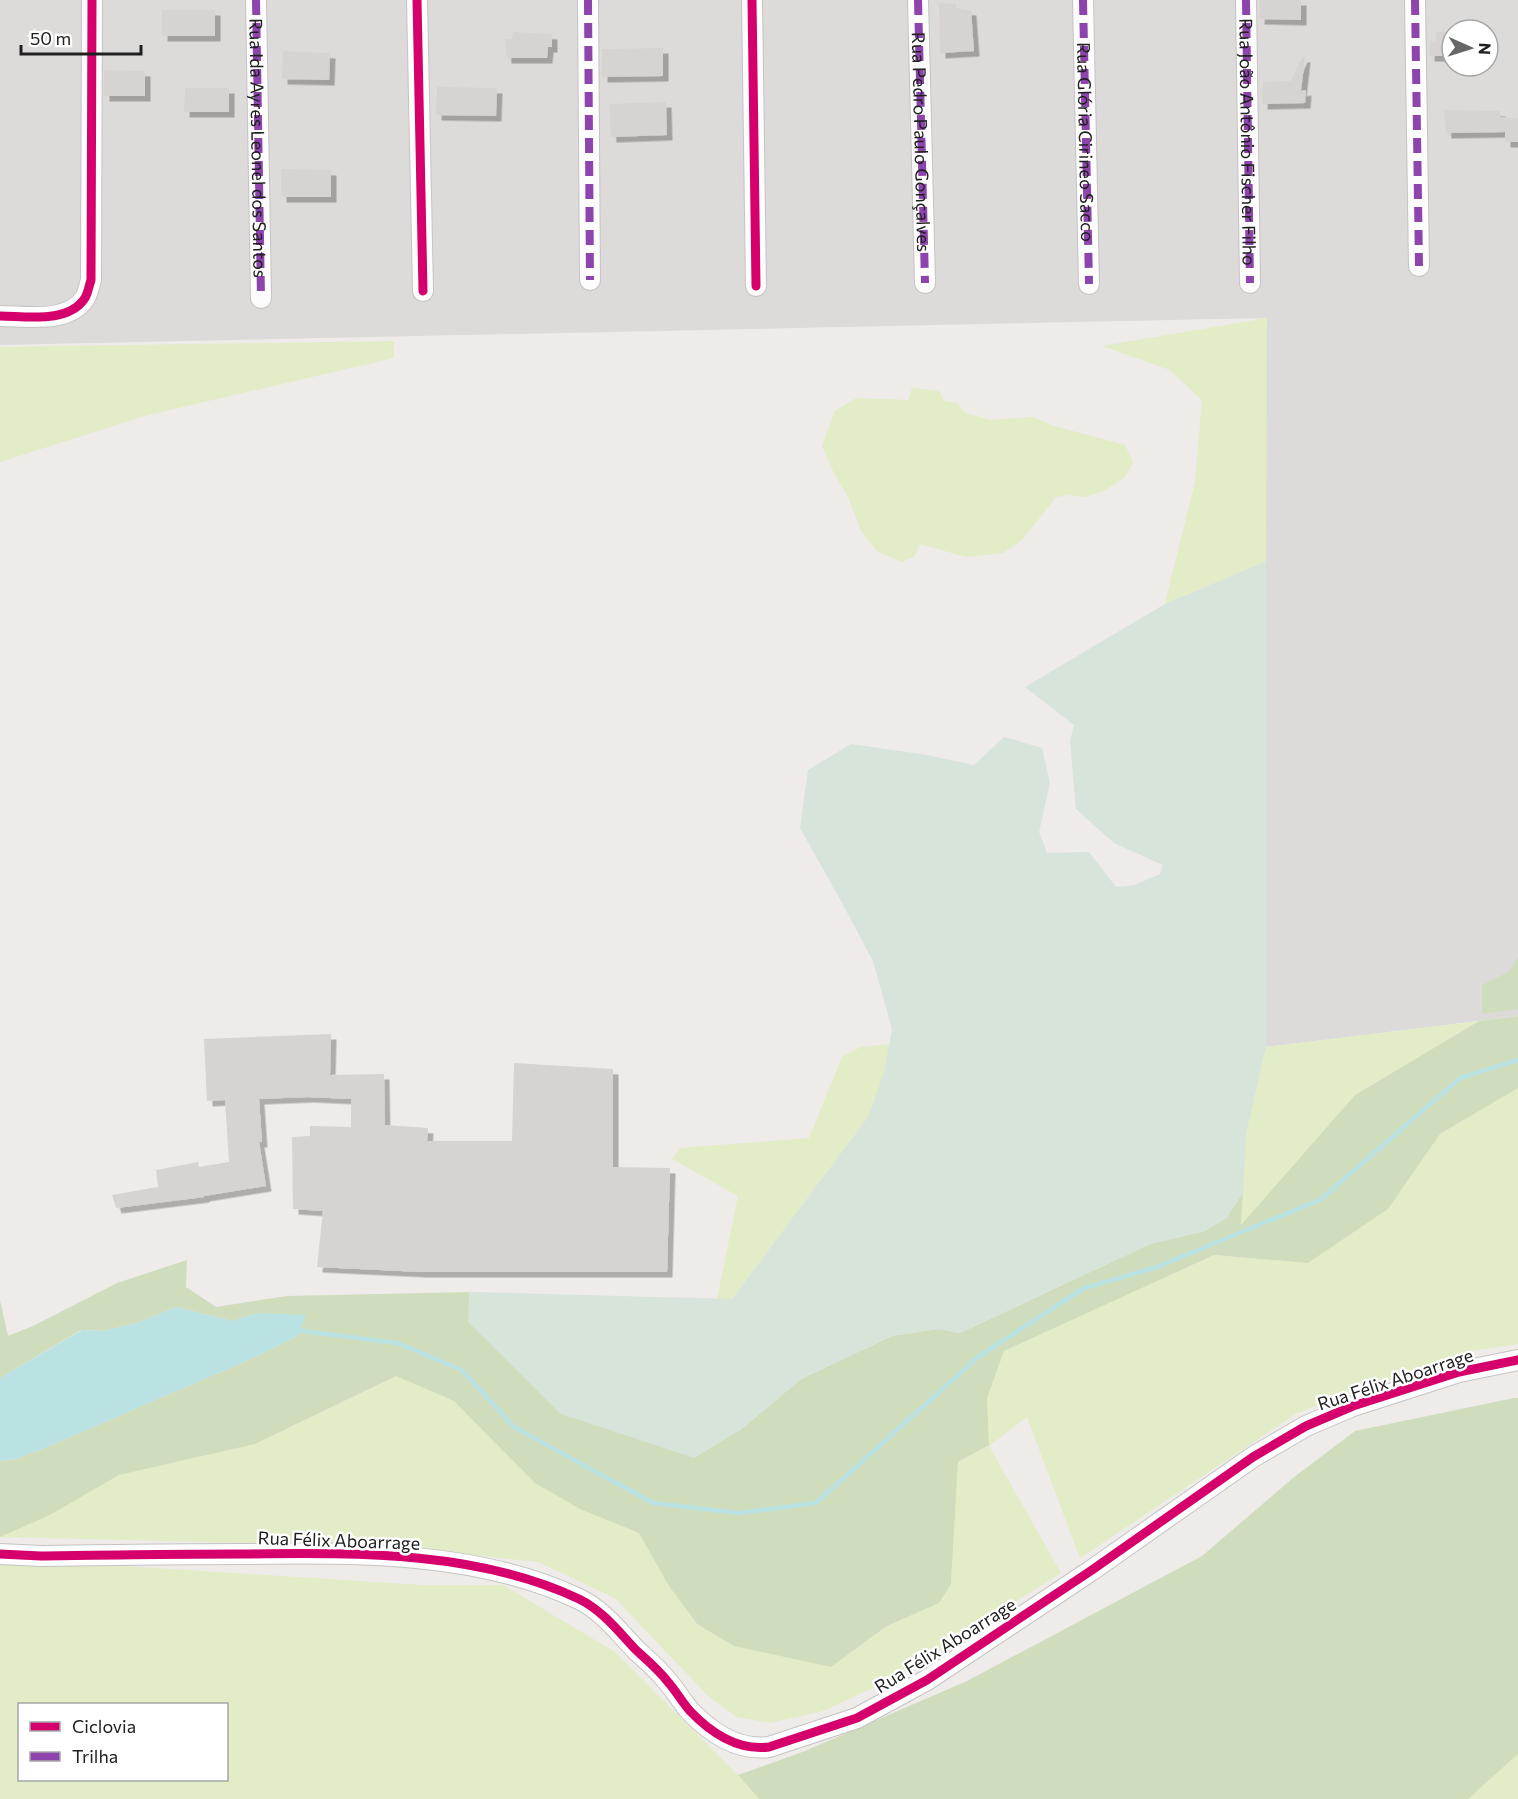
<svg xmlns="http://www.w3.org/2000/svg" width="1518" height="1799" font-family="Commissioner,sans-serif">
	<style>
		.residential { fill: #dddbda; fill-rule: evenodd }
		.grass { fill: #e2ecc6; fill-rule: evenodd }
		.forest { fill: #cfddbd }
		.wetland { fill: #d6e4d9 }
		.water { fill: #bae2e3 }
		.lines { fill: none; stroke-linecap: round; stroke-linejoin: round }
		.stream { stroke: #bae2e3; stroke-width: 4.5 }
		.building { fill: #d7d3d1; filter: url(#shadow) }
		.minor-casing { stroke: #c5c4c3; stroke-width: 22 }
		.minor { stroke: #fcfcfc; stroke-width: 20 }
		.quiet { stroke: #8e44ad; stroke-width: 8; stroke-dasharray: 15 8; stroke-linecap: butt }
		.cycleway-casing { stroke: #fff; stroke-width: 13 }
		.cycleway { stroke: #d6006c; stroke-width: 9 }
		.labels { text-anchor: middle; dominant-baseline: central; stroke-width: 5; stroke-linejoin: round; paint-order: stroke }
		.street-label { font-size: 18px; fill: #202020; stroke: #fff }
	</style>
	<defs>
		<filter id="shadow"><feDropShadow dx="5.5" dy="5.5" stdDeviation="0" flood-color="#0004"/></filter>
	</defs>
	<rect width="100%" height="100%" fill="#eeebe9"/>
	<path class="residential" d="M0 0H1518V1016L1266 1047V318L0 345ZM1452 30H1488V66H1452Z"/>
	<g class="grass">
		<path d="M1267 318 1266 561 1165 604 1195 482 1202 400 1170 370 1102 346Z"/>
		<path d="M394 341V358L148 415 0 462V347Z"/>
		<path d="M912 388 939 391 944 401 957 403 965 413 991 420 1033 417 1054 426 1125 445 1133 462 1125 477 1104 491 1085 497 1070 495 1056 497 1021 541 1003 553 966 557 920 544 914 557 902 562 878 552 861 531 849 499 834 473 822 446 835 411 856 398 908 400Z"/>
		<path d="M1479 1021 1355 1095 1241 1226 1246 1134 1266 1047Z"/>
		<path d="M890 1044 884 1072 868 1117 732 1299H717L738 1196 672 1159 680 1148 809 1138 842 1057 861 1047Z"/>
		<path d="M1518 1088V1344L1470 1351 1297 1413 1080 1558 1027 1417 989 1446 1061 1573 895 1678 823 1711 770 1723 737 1717 707 1695 615 1598 538 1562 385 1546 0 1537 48 1516 119 1475 255 1444 396 1376 454 1401 535 1483 580 1509 639 1533 669 1586 697 1625 831 1667 891 1624 939 1603 951 1584 958 1462 989 1445 987 1398 1003 1351 1214 1255 1308 1263 1388 1209 1440 1134Z"/>
		<path d="M0 1558 422 1585H503L615 1652 738 1775 759 1799H0ZM20 1704H226V1780H20Z"/>
		<path d="M1518 1754V1799H1468Z"/>
	</g>
	<g class="forest">
		<path d="M1518 958V1009L1482 1014V985L1508 972Z"/>
		<path d="M1518 1016V1088L1440 1134 1388 1209 1308 1263 1214 1255 1004 1351 987 1398 989 1445 958 1462 951 1584 939 1603 887 1626 831 1667 734 1646 697 1624 669 1586 639 1533 580 1509 535 1483 454 1401 396 1376 255 1444 119 1475 48 1516 0 1537V1461L15 1459 40 1450 260 1355 298 1336 258 1313 232 1321 176 1307 137 1323 103 1331 81 1330 0 1378V1300L8 1336 33 1326 117 1283 187 1260 186 1287 216 1307 287 1296 469 1292V1322L739 1431 801 1379 892 1336 939 1329 960 1333 1150 1244 1205 1231 1227 1217 1243 1192 1241 1225 1355 1095 1479 1021Z"/>
		<path d="M1514 1398H1518V1754L1468 1799H759L738 1775 805 1751 967 1681 1202 1556 1293 1478 1355 1431Z"/>
	</g>
	<path class="wetland" d="M1266 561V1047L1246 1134 1243 1192 1227 1218 1205 1231 1150 1244 960 1333 939 1329 892 1336 801 1379 739 1431 694 1458 561 1414 468 1322 469 1292 732 1299 868 1117 884 1072 892 1029 873 961 841 901 800 828 808 770 851 744 927 755 974 765 1004 737 1042 748 1050 783 1039 832 1047 853 1089 852 1116 887 1135 885 1160 874 1163 865 1114 843 1076 809 1070 741 1074 725 1025 687 1165 604Z"/>
	<path class="water" d="M176 1307 232 1321 258 1313 306 1315 298 1336 260 1355 40 1450 15 1459 0 1461V1378L82 1330 103 1331 137 1323Z"/>
	<g class="lines">
		<path class="stream" d="M295 1330 397 1343 462 1370 514 1427 653 1503 739 1513 816 1503 978 1357 1084 1288 1154 1268 1320 1200 1460 1078 1518 1060"/>
	</g>
	<g class="building">
		<path d="M1260 0H1301V20L1259 19Z"/>
		<path d="M939 3 956 4V9L971 10 974 51 940 53Z"/>
		<rect x="162" y="10" width="53" height="26"/>
		<path d="M513 32 552 34V47H548L547 58H506L505 39H512Z"/>
		<path d="M1436 32H1452V56H1429L1430 41 1436 42Z"/>
		<path d="M663 48V76L602 77V49Z"/>
		<path d="M283 51 330 53 329 80 282 79Z"/>
		<path d="M1302 57H1305L1301 91 1306 90 1305 103 1262 104 1263 82 1291 81Z"/>
		<path d="M104 70 145 71V96H104Z"/>
		<path d="M437 87 497 88 496 116 436 115Z"/>
		<path d="M185 88H229V112H184Z"/>
		<path d="M666 102 667 135 611 137 609 104Z"/>
		<path d="M1444 110 1500 111V117L1518 118V142H1505V132L1446 133Z"/>
		<path d="M281 169 331 170V197H281Z"/>
		<path d="M331 1034 330 1075 384 1074 385 1125 428 1128 427 1141H512L514 1063 613 1069V1167L670 1168 667 1272H422L317 1267 323 1211 293 1209 292 1137 310 1136V1126L351 1127V1099L308 1097 259 1099 262 1142H259L266 1186 204 1196V1197L116 1208 112 1195 158 1187 156 1170 198 1162 199 1167 229 1162 225 1100 207 1101 204 1039Z"/>
	</g>
	<g class="lines">
		<defs>
			<g id="minor">
				<path id="s1" d="M256 0 261 298"/>
				<path d="M417 0 423 291"/>
				<path d="M588 0 590 280"/>
				<path d="M752 0 756 286"/>
				<path d="M918 0 925 283"/>
				<path d="M1083 0 1089 284"/>
				<path d="M1246 0 1250 283"/>
				<path d="M1415 0 1419 266"/>
				<path d="M0 316C26 316 68 324 85 298 88 293 89 286 91 280L92 0"/>
				<path d="M0 1554 41 1556C108 1555 174 1554 241 1554 352 1553 476 1550 579 1599 602 1610 619 1632 636 1650 647 1660 659 1670 668 1682 676 1691 682 1702 690 1711 711 1733 737 1751 769 1747L857 1718 927 1680 1092 1570 1253 1457 1306 1426 1353 1406 1459 1372 1518 1360"/>
			</g>
		</defs>
		<use href="#minor" class="minor-casing"/>
		<use href="#minor" class="minor"/>
		<g class="quiet">
			<path d="M256 0 261 298"/>
			<path d="M588 0 590 280"/>
			<path id="s2" d="M918 0 925 283"/>
			<path id="s3" d="M1083 0 1089 284"/>
			<path id="s4" d="M1246 0 1250 283"/>
			<path d="M1415 0 1419 266"/>
		</g>
		<defs>
			<g id="cycleway">
				<path d="M417 0 423 291"/>
				<path d="M752 0 756 286"/>
				<path d="M0 316C26 316 68 324 85 298 88 293 89 286 91 280L92 0"/>
				<path d="M0 1554 41 1556C108 1555 174 1554 241 1554 352 1553 476 1550 579 1599 602 1610 619 1632 636 1650 647 1660 659 1670 668 1682 676 1691 682 1702 690 1711 711 1733 737 1751 769 1747L857 1718 927 1680 1092 1570 1253 1457 1306 1426 1353 1406 1459 1372 1518 1360"/>
			</g>
		</defs>
		<use href="#cycleway" class="cycleway-casing"/>
		<use href="#cycleway" class="cycleway"/>
	</g>
	<g class="labels">
		<g class="street-label">
			<text stroke="none"><textPath href="#s2" startOffset="142">Rua Pedro Paulo Gonçalves</textPath></text>
			<text stroke="none"><textPath href="#s3" startOffset="142">Rua Glória Cirineo Sacco</textPath></text>
			<text stroke="none"><textPath href="#s4" startOffset="142">Rua João Antônio Fischer Filho</textPath></text>
			<text stroke="none"><textPath href="#s1" startOffset="148">Rua Ida Ayres Leonel dos Santos</textPath></text>
			<text transform="translate(1395 1379) rotate(-18)">Rua Félix Aboarrage</text>
			<text transform="translate(339 1540) rotate(2)">Rua Félix Aboarrage</text>
			<text transform="translate(945 1645) rotate(-32)">Rua Félix Aboarrage</text>
		</g>
	</g>
	<rect x="18" y="1703" width="210" height="78" fill="#ffffff" stroke="#a6a6a6" stroke-width="1.5"/>
	<rect x="30" y="1722" width="30" height="9" fill="#d6006c" stroke="#a6a6a6" stroke-width="1.5"/>
	<text x="72" y="1733" font-size="18" fill="#202020">Ciclovia</text>
	<rect x="30" y="1752" width="30" height="9" fill="#8e44ad" stroke="#a6a6a6" stroke-width="1.5"/>
	<text x="72" y="1763" font-size="18" fill="#202020">Trilha</text>
	<g transform="translate(1470 48) rotate(93)"><circle r="28" fill="#ffffff" stroke="#a6a6a6" stroke-width="1.5"/>
	<path d="M0-4.5L10 22L0 15L-10 22Z" fill="#686766"/>
	<text y="-9" font-size="16" font-weight="bold" text-anchor="middle" fill="#202020">N</text>
	</g>
	<path d="M21 45v9h120v-9" fill="none" stroke="#202020" stroke-width="3"/>
	<text x="30" y="45" font-size="18" fill="#202020" stroke="#ffffff" stroke-width="4.5" paint-order="stroke">50 m</text>
</svg>
